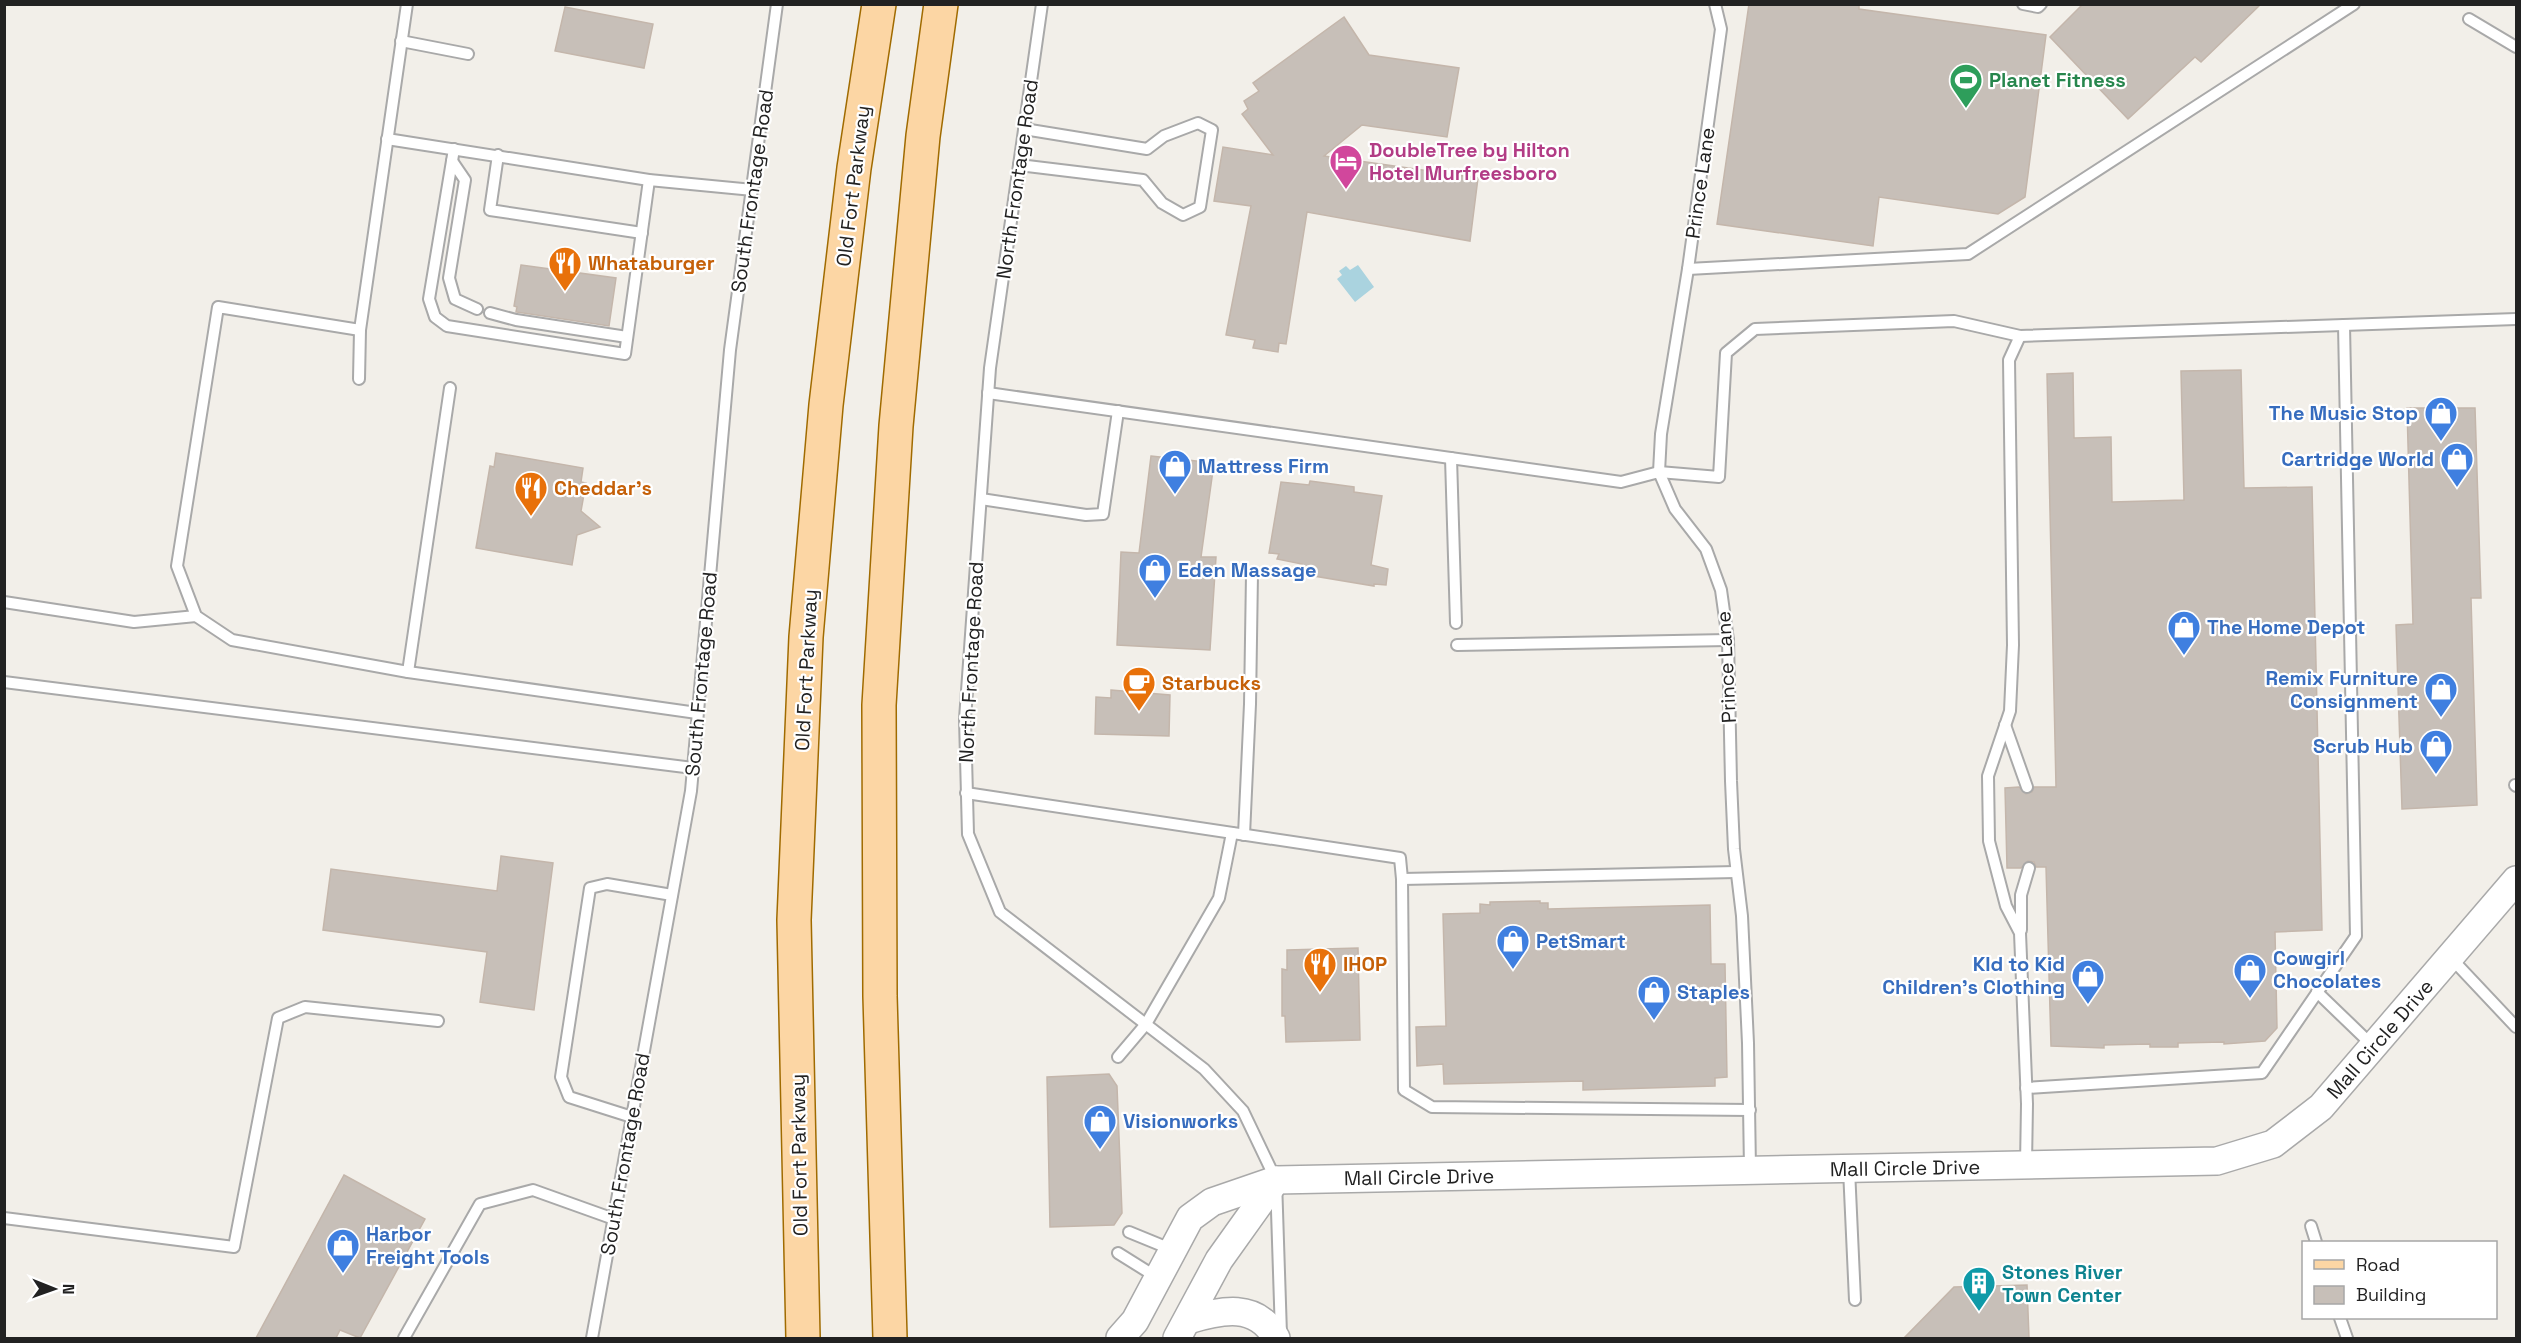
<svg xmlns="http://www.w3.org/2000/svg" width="2521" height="1343" font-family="'Space Grotesk',sans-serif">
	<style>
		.water { fill: #aad3df }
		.building { fill: #c7bfb8; stroke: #c4b6ab; stroke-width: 1.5 }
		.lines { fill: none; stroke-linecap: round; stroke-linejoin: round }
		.service-casing { stroke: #a9a9a9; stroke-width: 14 }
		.tertiary-casing { stroke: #a9a9a9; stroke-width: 30 }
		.primary-casing { stroke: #a06b00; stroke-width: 36 }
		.service { stroke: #fff; stroke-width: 10 }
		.tertiary { stroke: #fff; stroke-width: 27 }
		.primary { stroke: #fcd6a4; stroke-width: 33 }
		.labels { text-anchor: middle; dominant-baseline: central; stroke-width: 4.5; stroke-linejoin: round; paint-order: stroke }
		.leisure-label { font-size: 20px; font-weight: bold; fill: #27864d; stroke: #fff; text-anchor: start }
		.hotel-label { font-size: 20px; font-weight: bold; fill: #b23c85; stroke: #fff; text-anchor: start }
		.street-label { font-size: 20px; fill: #222; stroke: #fff }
		.food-label { font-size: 20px; font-weight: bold; fill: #c56008; stroke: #fff; text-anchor: start }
		.shop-label { font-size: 20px; font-weight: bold; fill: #366cbe; stroke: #fff; text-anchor: start }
		.culture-label { font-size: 20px; font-weight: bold; fill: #0d838f; stroke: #fff; text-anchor: start }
	</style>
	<rect width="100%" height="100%" fill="#f2efe9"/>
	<path class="water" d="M1358 265 1374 287 1355 302 1337 279 1342 275 1339 271 1346 266 1350 270Z"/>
	<g class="building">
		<path d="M1749 4H1859V9L2046 35 2025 197 1998 214 1879 197 1873 246 1717 224Z"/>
		<path d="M2083 4H2261L2201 62 2195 57 2128 119 2050 37Z"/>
		<path d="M565 7 653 24 644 68 555 51Z"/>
		<path d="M1344 17 1369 55 1459 68 1447 137 1362 125 1324 156 1478 178 1470 241 1307 212 1286 344 1279 343 1278 352 1253 348 1255 340 1226 335 1251 206 1214 201 1223 147 1273 155 1242 114 1248 109 1244 101 1259 91 1253 83Z"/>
		<path d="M521 265 616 278 609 326 516 312 517 307 514 306Z"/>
		<path d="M2241 370 2244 488 2312 487 2322 930 2275 932 2277 1028 2265 1041 2224 1044V1042L2178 1043V1047H2150V1044L2104 1045V1048L2051 1046 2046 867H2036L2034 862 2028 861 2021 868H2007L2005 788 2019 787 2026 794 2032 792 2034 787H2056L2047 374 2073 373 2074 438 2111 437 2112 502 2184 500 2181 371Z"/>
		<path d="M2407 408H2475L2481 598H2471L2477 805 2402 809 2396 625 2413 624Z"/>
		<path d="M496 453 583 468 581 482 586 483 581 511 600 527 577 535 572 565 476 548 490 466 494 467Z"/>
		<path d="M1151 456 1214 463 1201 557H1216L1210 650 1117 645 1121 552 1139 553Z"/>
		<path d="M1310 481 1354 487V492L1382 496 1371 565 1388 569 1386 585 1374 584V586L1302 574V564L1277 559 1279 554 1269 553 1281 482 1309 485Z"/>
		<path d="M1111 690 1170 695 1169 736 1095 734 1096 697 1111 698Z"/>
		<path d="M501 856 553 863 534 1010 480 1002 487 952 323 930 331 869 497 891Z"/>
		<path d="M1540 901V903H1548V909L1710 905 1711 964H1725L1727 1077 1715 1078V1086L1583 1090V1081L1444 1084 1443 1064 1417 1066 1416 1027 1446 1026 1443 914 1480 913V904L1490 905V902Z"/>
		<path d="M1358 948 1360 1040 1286 1042 1285 1016H1282V969L1287 970V950Z"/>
		<path d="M1109 1074 1117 1086 1122 1213 1114 1225 1050 1227 1047 1077Z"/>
		<path d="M344 1175 425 1219 360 1338 340 1330 336 1338H256Z"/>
		<path d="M2027 1285 2029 1338H1904L1954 1287Z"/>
	</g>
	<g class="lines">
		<defs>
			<g id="service">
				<path d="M407 4 360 330 218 307 177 566 196 616 232 640 408 672 697 713"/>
				<path d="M1042 4 990 368 965 719 968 834 1000 912 1204 1069 1243 1111 1276 1180 1281 1334"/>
				<path d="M1715 4 1721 29 1688 269 1661 434 1659 472 1675 509 1706 549 1721 590 1728 640 1731 781 1734 849 1742 916 1748 1043 1750 1169"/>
				<path d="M2023 4 2038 7 2041 4"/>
				<path d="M2469 19 2516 47"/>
				<path d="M401 41 468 54"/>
				<path d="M387 139 649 180 753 190"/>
				<path d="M454 149 429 299 435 317 447 326 625 354 649 180"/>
				<path d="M498 155 490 210 642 233"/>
				<path d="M452 161 465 180 449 278 455 299 477 309"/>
				<path d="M1019 165 1143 180 1162 203 1183 215 1200 207 1212 130 1198 123 1164 136 1147 149 1024 129"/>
				<path d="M1688 269 1968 254 2354 4"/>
				<path d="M490 313 516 320 627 337"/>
				<path d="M2020 336 2009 360 2013 645 2010 711 1988 776 1989 841 2006 906 2020 933 2027 1104 2026 1164"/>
				<path d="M359 379 360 330"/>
				<path d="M988 393 1621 482 1659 472 1719 477 1726 353 1755 329 1954 321 2020 336 2516 319"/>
				<path d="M1451 458 1456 623"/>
				<path d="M981 499 1086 515 1103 514 1118 411"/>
				<path d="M4 602 134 622 196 616"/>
				<path d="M1457 645 1728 640"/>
				<path d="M408 672 450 388"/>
				<path d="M4 682 693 768"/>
				<path d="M2005 725 2027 787"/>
				<path d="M2515 785 2516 786"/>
				<path d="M966 793 1400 858 1402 879 1404 1090 1432 1107 1750 1110"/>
				<path d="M1244 835 1250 704 1252 574"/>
				<path d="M1402 879 1736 872"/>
				<path d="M2021 930V895L2029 868"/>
				<path d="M2451 958 2516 1027"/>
				<path d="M2317 992 2373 1046"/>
				<path d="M1118 1057 1146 1024 1219 898 1232 833"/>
				<path d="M2026 1088 2262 1073 2356 936 2344 325"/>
				<path d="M632 1117 569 1097 561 1077 590 888 607 884 672 895"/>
				<path d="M1849 1169 1855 1300"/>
				<path d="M4 1218 234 1247 278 1018 305 1007 438 1021"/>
				<path d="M2311 1226 2316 1242"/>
				<path d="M1129 1232 1173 1250"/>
				<path d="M1118 1253 1158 1278"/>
				<path d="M2340 1318 2347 1338"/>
				<path d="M404 1338 480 1204 533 1190 614 1219"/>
				<path d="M592 1338 691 791 730 350 777 4"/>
			</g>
			<g id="tertiary">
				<path d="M1188 1320C1221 1310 1257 1302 1276 1338"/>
				<path d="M1120 1338 1135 1321 1190 1218 1212 1202 1276 1180 2217 1161 2273 1144 2321 1107 2516 880"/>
				<path d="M1177 1338 1219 1260 1276 1180"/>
			</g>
			<g id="primary">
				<path d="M803 1338 794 920 806 637 826 405 854 168 879 4"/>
				<path d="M890 1338 880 996 879 705 896 426 923 136 941 4"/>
			</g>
		</defs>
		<use href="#service" class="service-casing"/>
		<use href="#tertiary" class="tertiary-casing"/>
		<use href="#primary" class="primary-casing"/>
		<use href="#service" class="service"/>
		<use href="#tertiary" class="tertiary"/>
		<use href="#primary" class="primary"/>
	</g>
	<defs>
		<symbol id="stadium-pin" viewBox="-11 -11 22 30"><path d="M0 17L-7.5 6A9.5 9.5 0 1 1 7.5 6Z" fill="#2e9e5b" stroke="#fff"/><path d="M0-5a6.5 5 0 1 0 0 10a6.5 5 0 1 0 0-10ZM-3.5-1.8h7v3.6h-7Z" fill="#fff"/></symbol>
		<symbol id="hotel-pin" viewBox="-11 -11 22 30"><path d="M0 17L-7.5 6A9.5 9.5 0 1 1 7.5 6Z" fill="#d1479c" stroke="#fff"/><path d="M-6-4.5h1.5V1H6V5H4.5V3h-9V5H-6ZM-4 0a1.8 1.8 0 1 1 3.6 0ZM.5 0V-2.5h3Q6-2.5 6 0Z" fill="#fff"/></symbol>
		<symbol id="restaurant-pin" viewBox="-11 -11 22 30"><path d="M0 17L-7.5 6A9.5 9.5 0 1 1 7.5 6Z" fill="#e8710a" stroke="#fff"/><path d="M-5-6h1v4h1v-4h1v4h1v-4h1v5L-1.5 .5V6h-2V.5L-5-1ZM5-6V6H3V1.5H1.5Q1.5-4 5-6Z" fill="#fff"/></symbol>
		<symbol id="shop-pin" viewBox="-11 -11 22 30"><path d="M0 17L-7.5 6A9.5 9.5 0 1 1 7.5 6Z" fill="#3f7fe0" stroke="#fff"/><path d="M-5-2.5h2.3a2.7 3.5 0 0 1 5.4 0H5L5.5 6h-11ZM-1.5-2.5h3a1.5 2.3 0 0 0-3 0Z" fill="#fff"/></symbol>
		<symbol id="cafe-pin" viewBox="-11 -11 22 30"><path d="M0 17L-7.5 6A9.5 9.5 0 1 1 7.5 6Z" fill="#e8710a" stroke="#fff"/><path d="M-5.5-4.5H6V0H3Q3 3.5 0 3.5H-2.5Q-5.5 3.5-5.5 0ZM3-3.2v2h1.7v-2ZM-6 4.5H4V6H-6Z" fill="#fff"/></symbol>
		<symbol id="building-pin" viewBox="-11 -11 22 30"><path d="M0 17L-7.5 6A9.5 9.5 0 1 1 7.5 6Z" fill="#0f9aa8" stroke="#fff"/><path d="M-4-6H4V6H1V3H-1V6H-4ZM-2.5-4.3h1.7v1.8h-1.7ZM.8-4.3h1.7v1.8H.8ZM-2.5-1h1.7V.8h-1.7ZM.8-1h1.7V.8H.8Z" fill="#fff"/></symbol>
	</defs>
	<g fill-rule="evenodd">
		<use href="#stadium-pin" x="1947" y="61" width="38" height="52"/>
		<use href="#hotel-pin" x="1327" y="142" width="38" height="52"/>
		<use href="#restaurant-pin" x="546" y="244" width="38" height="52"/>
		<use href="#shop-pin" x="2422" y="394" width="38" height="52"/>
		<use href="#shop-pin" x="2438" y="440" width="38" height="52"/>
		<use href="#shop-pin" x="1156" y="447" width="38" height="52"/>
		<use href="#restaurant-pin" x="512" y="469" width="38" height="52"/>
		<use href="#shop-pin" x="1136" y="551" width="38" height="52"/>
		<use href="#shop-pin" x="2165" y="608" width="38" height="52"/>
		<use href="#cafe-pin" x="1120" y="664" width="38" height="52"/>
		<use href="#shop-pin" x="2422" y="670" width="38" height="52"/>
		<use href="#shop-pin" x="2417" y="727" width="38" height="52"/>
		<use href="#shop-pin" x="1494" y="922" width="38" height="52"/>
		<use href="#restaurant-pin" x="1301" y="945" width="38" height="52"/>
		<use href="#shop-pin" x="2231" y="951" width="38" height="52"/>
		<use href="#shop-pin" x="2069" y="957" width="38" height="52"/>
		<use href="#shop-pin" x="1635" y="973" width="38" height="52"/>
		<use href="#shop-pin" x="1081" y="1102" width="38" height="52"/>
		<use href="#shop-pin" x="324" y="1226" width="38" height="52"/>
		<use href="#building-pin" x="1960" y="1264" width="38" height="52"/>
	</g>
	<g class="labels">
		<g class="leisure-label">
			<text x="1989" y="80">Planet Fitness</text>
		</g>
		<g class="hotel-label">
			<text x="1369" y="150">DoubleTree by Hilton<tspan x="1369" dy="23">Hotel Murfreesboro</tspan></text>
		</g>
		<g class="street-label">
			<text transform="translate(1017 179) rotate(-82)">North Frontage Road</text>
			<text transform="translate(1700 183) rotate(-82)">Prince Lane</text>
			<text transform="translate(853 186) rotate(-83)">Old Fort Parkway</text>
			<text transform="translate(752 191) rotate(-82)">South Frontage Road</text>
			<text transform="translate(971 662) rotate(-87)">North Frontage Road</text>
			<text transform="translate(1726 667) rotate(-93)">Prince Lane</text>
			<text transform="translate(806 670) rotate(-87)">Old Fort Parkway</text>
			<text transform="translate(701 674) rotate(-85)">South Frontage Road</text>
			<text transform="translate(2380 1039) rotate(-49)">Mall Circle Drive</text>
			<text transform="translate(625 1154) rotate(-80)">South Frontage Road</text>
			<text transform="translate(799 1155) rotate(-91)">Old Fort Parkway</text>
			<text transform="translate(1905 1168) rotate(-1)">Mall Circle Drive</text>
			<text transform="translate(1419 1177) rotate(-1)">Mall Circle Drive</text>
		</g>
		<g class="food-label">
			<text x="588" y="263">Whataburger</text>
			<text x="554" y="488">Cheddar's</text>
			<text x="1162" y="683">Starbucks</text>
			<text x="1343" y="964">IHOP</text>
		</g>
		<g class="shop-label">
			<text x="2418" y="413" text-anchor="end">The Music Stop</text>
			<text x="2434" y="459" text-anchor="end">Cartridge World</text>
			<text x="1198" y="466">Mattress Firm</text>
			<text x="1178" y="570">Eden Massage</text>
			<text x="2207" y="627">The Home Depot</text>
			<text x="2418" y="678" text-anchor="end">Remix Furniture<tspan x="2418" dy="23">Consignment</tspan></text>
			<text x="2413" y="746" text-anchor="end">Scrub Hub</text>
			<text x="1536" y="941">PetSmart</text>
			<text x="2273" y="958">Cowgirl<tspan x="2273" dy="23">Chocolates</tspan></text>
			<text x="2065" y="964" text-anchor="end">KId to Kid<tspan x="2065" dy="23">Children's Clothing</tspan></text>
			<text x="1677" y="992">Staples</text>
			<text x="1123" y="1121">Visionworks</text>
			<text x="366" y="1234">Harbor<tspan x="366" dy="23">Freight Tools</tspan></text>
		</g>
		<g class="culture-label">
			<text x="2002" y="1272">Stones River<tspan x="2002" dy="23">Town Center</tspan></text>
		</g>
	</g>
	<rect width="2521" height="1343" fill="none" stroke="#222222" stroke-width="12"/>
	<rect x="2302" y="1241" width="195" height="78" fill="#ffffff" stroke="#a7a7a7" stroke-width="1.5"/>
	<rect x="2314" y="1260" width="30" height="9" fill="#fcd6a4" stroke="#a7a7a7" stroke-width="1.5"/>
	<text x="2356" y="1271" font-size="18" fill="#222222">Road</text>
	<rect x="2314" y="1286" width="30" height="18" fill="#c7bfb8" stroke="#a7a7a7" stroke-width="1.5"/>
	<text x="2356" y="1301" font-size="18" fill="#222222">Building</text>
	<g transform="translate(54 1289) rotate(91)" stroke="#ffffff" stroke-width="4.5" paint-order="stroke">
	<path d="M0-4.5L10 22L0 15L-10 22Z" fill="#222222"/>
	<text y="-9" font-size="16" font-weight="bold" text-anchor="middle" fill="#222222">N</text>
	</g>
</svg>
